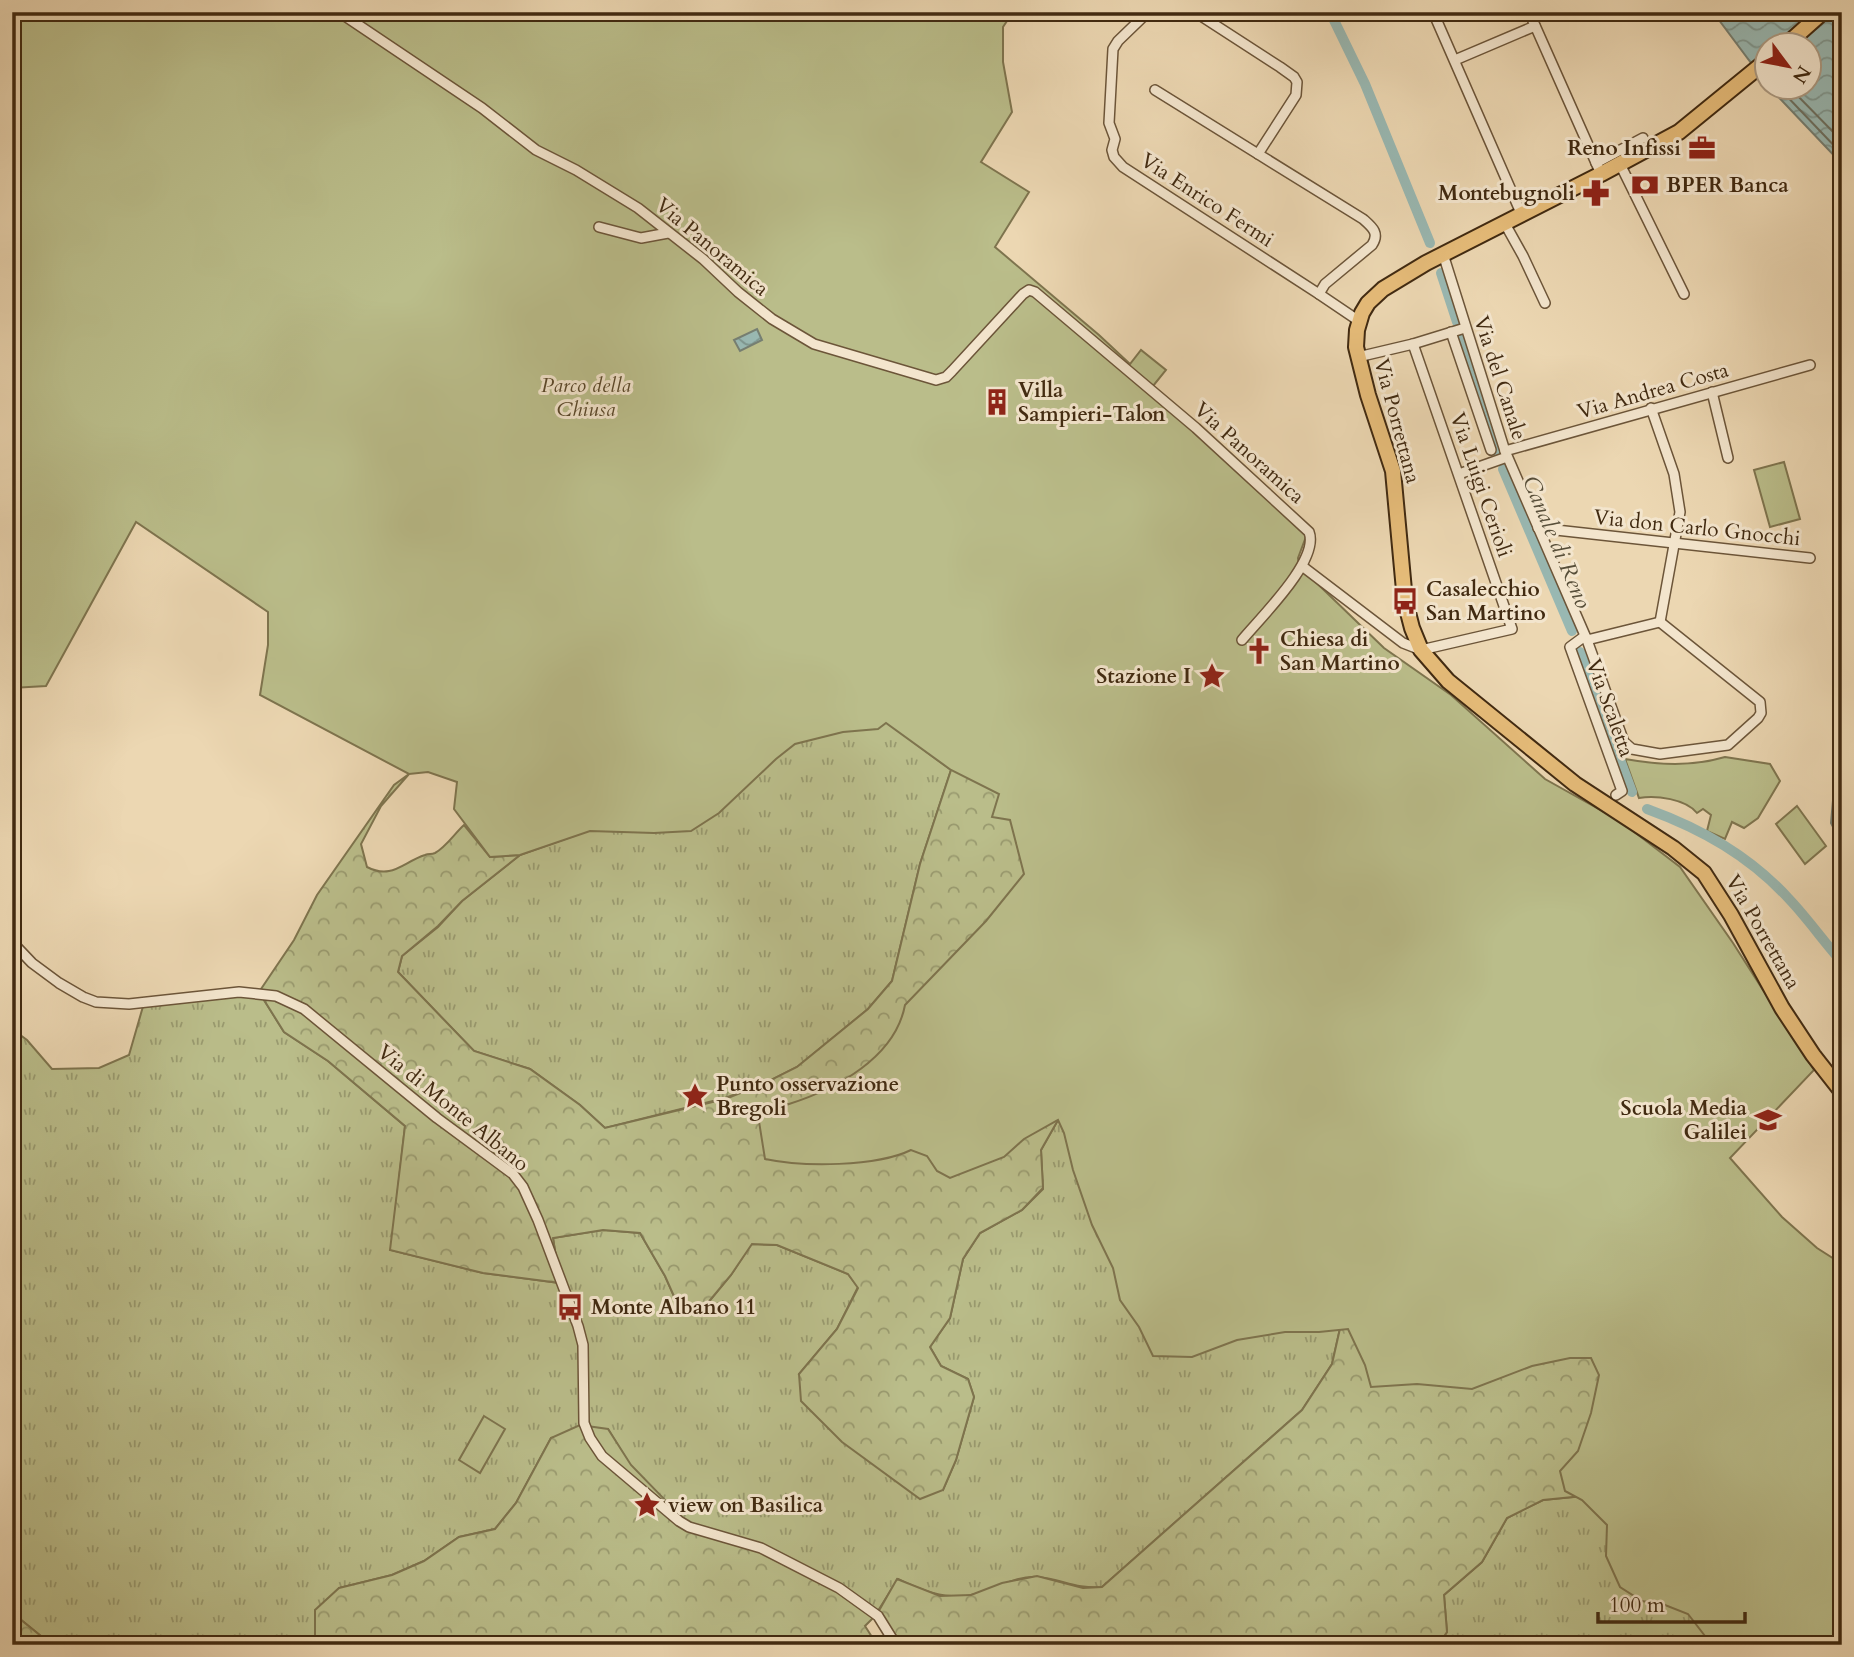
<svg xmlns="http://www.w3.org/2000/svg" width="1854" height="1657" font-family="Cardo,serif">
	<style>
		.grass { fill: url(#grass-tufts); stroke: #7e744e; stroke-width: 2 }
		.forest { fill: url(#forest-crowns); stroke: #7e744e; stroke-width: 2 }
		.park { fill: #babd8a; stroke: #7e744e; stroke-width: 2 }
		.water { fill: url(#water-waves); stroke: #767f72; stroke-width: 2 }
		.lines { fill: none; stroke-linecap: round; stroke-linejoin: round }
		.shore { stroke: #6d7162; stroke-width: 2 }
		.canal { stroke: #99b8b2; stroke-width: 10 }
		.street-casing { stroke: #6c5539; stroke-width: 12 }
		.primary-casing { stroke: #412a11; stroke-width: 18 }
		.street { stroke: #f3e5cd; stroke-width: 9 }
		.primary { stroke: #e6bc79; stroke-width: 14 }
		.labels { text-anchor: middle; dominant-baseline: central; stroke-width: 6; stroke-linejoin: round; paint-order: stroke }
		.poi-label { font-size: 21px; font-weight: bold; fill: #412a11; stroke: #f3e5cd; text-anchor: start }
		.street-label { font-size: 21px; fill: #412a11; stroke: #f3e5cd }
		.park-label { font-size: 21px; font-style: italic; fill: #594729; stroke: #f3e5cd }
		.water-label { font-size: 23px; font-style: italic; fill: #574e39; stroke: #f3e5cd }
	</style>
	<defs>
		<pattern id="grass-tufts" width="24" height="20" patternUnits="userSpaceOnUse" patternTransform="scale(1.75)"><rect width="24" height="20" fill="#babd8a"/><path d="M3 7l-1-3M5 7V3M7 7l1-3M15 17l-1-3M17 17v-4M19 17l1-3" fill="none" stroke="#999a6f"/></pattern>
		<pattern id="forest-crowns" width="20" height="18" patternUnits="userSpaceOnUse" patternTransform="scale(1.75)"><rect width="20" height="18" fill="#babd8a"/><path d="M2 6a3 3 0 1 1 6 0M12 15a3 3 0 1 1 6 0" fill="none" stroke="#999a6f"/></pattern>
		<pattern id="water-waves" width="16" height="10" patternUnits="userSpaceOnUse" patternTransform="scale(1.75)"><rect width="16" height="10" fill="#99b8b2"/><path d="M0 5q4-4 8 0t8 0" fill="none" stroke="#7e968f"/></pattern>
	</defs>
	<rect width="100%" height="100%" fill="#ecd7b2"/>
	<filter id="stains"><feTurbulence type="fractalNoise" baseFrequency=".00286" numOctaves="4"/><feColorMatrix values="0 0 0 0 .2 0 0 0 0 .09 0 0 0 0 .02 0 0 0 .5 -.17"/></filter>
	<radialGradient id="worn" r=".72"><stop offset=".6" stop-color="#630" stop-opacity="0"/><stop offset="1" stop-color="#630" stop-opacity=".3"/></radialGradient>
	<g class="grass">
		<path d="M886 722 951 770 920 864 892 981 868 1009 797 1067 761 1085 725 1098 605 1128 580 1105 530 1069 474 1051 398 972 402 956 438 927 462 901 520 855 579 834 767 737Z"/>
		<path d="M259 992 284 1032 328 1061 405 1126 391 1250 483 1273 560 1283 553 1238 603 1230 640 1233 665 1276 681 1312 706 1305 731 1275 751 1244 777 1245 848 1274 858 1287 837 1329 799 1374 943 1490 956 1460 974 1397 968 1379 941 1366 930 1347 950 1318 963 1259 980 1233 1022 1210 1043 1189 1041 1150 1058 1120 1357 1253 1332 1364 1302 1410 1102 1587C1075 1589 1062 1579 1038 1577 1015 1575 993 1591 971 1595 945 1600 920 1590 898 1579L876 1614 697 1533 630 1465 608 1429 551 1438 516 1503 495 1529 459 1537 424 1561 392 1575 339 1588 315 1635 322 1645H52L20 1619 12 1607V1029L27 1040 52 1069 99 1068 129 1055 144 1003Z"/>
		<path d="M1583 1496 1718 1645H1438L1447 1632 1444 1595 1482 1562 1507 1518 1543 1500Z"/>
	</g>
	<g class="forest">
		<path d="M952 767 1632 1151 1583 1496 1543 1500 1507 1518 1482 1562 1444 1595 1447 1632 1438 1645H898L876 1615 865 1626 877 1645H322L315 1635V1610L339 1588 392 1575 424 1561 459 1537 495 1529 516 1503 551 1438 580 1425 608 1429 631 1465 697 1533 741 1541 797 1566 877 1614 897 1579 940 1596 971 1595 1002 1583 1037 1576 1083 1588 1102 1587 1302 1410 1332 1364 1357 1253 1058 1120 1041 1150 1043 1188 1022 1210 980 1233 963 1259 950 1318 930 1347 941 1366 968 1379 974 1397 956 1460 943 1490 920 1499 842 1442 801 1401 799 1374 837 1329 858 1288 848 1274 777 1245 752 1244 731 1275 706 1305 681 1312 665 1276 640 1233 603 1230 553 1238 560 1283 483 1273 390 1250 405 1126 328 1061 284 1032 259 992 294 940 317 895 394 785 409 774 381 806 361 844 367 867C392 880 403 862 425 855 429 853 431 855 435 853 446 847 455 833 464 825L490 857 520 855 462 901 438 926 402 956 398 972 474 1051 530 1069 580 1105 605 1128 725 1099 761 1085 797 1067 868 1009 892 981 920 864Z"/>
		<path d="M12 1607 20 1619 52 1645H12Z"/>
	</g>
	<g class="park">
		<path d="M12 12H1013L1003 27V62L1012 112 981 162 1029 192 995 247 1099 335 1130 364 1141 350 1166 370 1153 386 1307 534 1298 558 1299 566 1384 648 1451 695 1545 779 1620 821 1680 867 1733 943 1814 1070 1730 1158 1782 1217 1817 1248 1842 1264V1645H1712L1688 1614 1665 1605 1642 1601 1620 1587 1606 1556 1607 1525 1582 1500 1565 1491 1560 1471 1578 1451 1591 1413 1599 1375 1591 1358H1570L1532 1366 1472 1389 1417 1384 1371 1387 1365 1365 1348 1329 1319 1332H1285L1237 1340 1192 1357 1153 1356 1139 1327 1120 1300 1113 1268 1092 1225 1073 1170 1064 1133 1058 1120 1024 1139 1004 1157 950 1178 937 1171 927 1156 911 1150C876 1167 803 1167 765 1159L757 1109C768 1106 779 1108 789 1104 836 1089 895 1058 905 1005L986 921 1024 874 1010 820 992 817 999 794 951 770 886 723 878 729 843 732 795 744 776 759 719 813 691 831 654 833 590 831 520 855 490 857 454 809 457 782 428 772 409 774 260 695 268 645V612L136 522 46 686 12 688Z"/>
		<path d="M1784 462 1800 519 1770 527 1754 470Z"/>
		<path d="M1725 757 1770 764 1780 781 1758 818 1744 828 1732 822 1725 839 1707 831 1711 815 1703 809 1697 813C1686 799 1656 795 1639 798L1625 759C1659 765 1691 767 1725 757Z"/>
		<path d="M1797 806 1826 846 1805 864 1776 824Z"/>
		<path d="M484 1416 505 1429 480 1473 459 1460Z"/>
	</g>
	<g class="water">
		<path d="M1713 12H1833L1842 19V164L1770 88H1808V46H1766V83Z"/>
		<path d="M757 329 762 340 740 351 734 340Z"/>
		<path d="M1842 698V844L1831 823Z"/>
	</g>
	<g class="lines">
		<g class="shore">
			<path d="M1779 88 1842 154"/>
			<path d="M1790 88 1842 141"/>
		</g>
		<g class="canal">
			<path d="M1330 12 1365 84 1430 243"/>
			<path d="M1441 273 1457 322"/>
			<path d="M1462 338 1498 454"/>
			<path d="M1503 469 1572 631"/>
			<path d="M1580 652 1632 792"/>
			<path d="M1647 809C1702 829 1750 856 1790 900 1808 919 1824 942 1842 962"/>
		</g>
		<defs>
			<g id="street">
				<path d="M339 12 482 108 536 150 576 170 638 208 703 259 738 292 772 319 814 344 936 380 946 377 952 371 1023 294 1029 290 1035 292 1196 428 1309 532C1320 560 1260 618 1242 640"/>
				<path d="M1148 12 1118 41 1113 49 1109 123 1115 139 1112 150 1114 157 1123 167 1319 294"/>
				<path d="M1195 12 1280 67 1294 77 1297 82 1296 95 1258 154 1363 219C1372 227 1380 233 1372 245L1325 284 1319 294 1359 321"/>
				<path d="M1433 12 1521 213"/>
				<path d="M1529 12 1601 174"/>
				<path d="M1455 60 1535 26"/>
				<path d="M1155 90 1258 154"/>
				<path d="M1596 163 1643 138"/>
				<path d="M1620 164 1684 294"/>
				<path d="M1504 222 1523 256 1545 303"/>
				<path d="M599 227 641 238 668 233"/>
				<path d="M1443 254 1505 451 1587 640 1624 742 1632 749 1660 754 1728 745 1758 718 1761 713 1760 702 1660 622"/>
				<path d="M1451 332 1491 450"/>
				<path d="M1358 357 1413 344 1465 328"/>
				<path d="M1712 392 1728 458"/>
				<path d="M1651 408 1674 474 1680 512 1660 622"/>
				<path d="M1505 451 1810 365"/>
				<path d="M1459 474 1507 457"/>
				<path d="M1538 528 1810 558"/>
				<path d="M1302 566 1403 643 1421 650 1512 629 1413 344"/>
				<path d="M1585 636 1570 647 1622 791 1616 795"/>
				<path d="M1587 640 1660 622"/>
				<path d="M12 942 32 963 59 983 83 997 96 1002 129 1004 239 992 276 996 304 1009 437 1118 513 1174 523 1187 538 1220 578 1326 583 1345 584 1423 590 1438 602 1456 679 1521 689 1527 761 1548 839 1588 878 1616 896 1645"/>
			</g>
			<g id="primary">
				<path d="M1785 46 1823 12"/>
				<path d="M1766 61 1679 132 1601 174 1426 263 1383 289 1368 303 1362 313 1357 330 1356 347 1368 395 1393 471 1405 601 1412 628 1421 650 1448 681 1575 784 1673 848 1704 873 1731 915 1782 1008 1813 1055 1842 1092"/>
			</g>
		</defs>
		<use href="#street" class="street-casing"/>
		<use href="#primary" class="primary-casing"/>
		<use href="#street" class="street"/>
		<use href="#primary" class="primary"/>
	</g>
	<defs>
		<symbol id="office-bare" viewBox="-9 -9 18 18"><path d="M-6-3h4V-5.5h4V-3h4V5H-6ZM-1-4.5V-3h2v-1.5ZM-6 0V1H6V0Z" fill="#8f2418" stroke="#f3e5cd" stroke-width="2.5" paint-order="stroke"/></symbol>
		<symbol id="bank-bare" viewBox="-9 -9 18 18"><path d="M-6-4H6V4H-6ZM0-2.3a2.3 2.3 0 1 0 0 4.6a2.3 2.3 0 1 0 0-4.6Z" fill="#8f2418" stroke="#f3e5cd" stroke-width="2.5" paint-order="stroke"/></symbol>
		<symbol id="pharmacy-bare" viewBox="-9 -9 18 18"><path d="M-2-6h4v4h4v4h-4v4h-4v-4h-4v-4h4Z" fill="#8f2418" stroke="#f3e5cd" stroke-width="2.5" paint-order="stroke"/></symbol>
		<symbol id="building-bare" viewBox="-9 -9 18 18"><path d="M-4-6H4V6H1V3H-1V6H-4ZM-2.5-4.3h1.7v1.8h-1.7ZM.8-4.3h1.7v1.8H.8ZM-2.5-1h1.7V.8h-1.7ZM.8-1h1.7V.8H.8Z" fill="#8f2418" stroke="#f3e5cd" stroke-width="2.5" paint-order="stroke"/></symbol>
		<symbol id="bus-bare" viewBox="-9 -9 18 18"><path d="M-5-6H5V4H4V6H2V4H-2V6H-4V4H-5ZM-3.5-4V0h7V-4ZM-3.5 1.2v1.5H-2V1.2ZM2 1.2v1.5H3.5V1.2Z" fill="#8f2418" stroke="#f3e5cd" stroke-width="2.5" paint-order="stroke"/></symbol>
		<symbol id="church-bare" viewBox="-9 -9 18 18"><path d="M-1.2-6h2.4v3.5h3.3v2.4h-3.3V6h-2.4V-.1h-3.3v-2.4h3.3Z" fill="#8f2418" stroke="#f3e5cd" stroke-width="2.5" paint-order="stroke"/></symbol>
		<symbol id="sight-bare" viewBox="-9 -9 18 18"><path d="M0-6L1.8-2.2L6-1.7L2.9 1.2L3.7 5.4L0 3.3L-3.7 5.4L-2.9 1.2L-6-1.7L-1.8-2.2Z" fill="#8f2418" stroke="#f3e5cd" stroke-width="2.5" paint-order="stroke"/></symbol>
		<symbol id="school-bare" viewBox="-9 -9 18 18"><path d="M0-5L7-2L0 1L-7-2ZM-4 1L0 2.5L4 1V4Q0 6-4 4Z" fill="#8f2418" stroke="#f3e5cd" stroke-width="2.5" paint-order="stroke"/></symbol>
	</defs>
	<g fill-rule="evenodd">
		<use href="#office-bare" x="1683" y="129" width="38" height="38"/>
		<use href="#bank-bare" x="1626" y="166" width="38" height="38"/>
		<use href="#pharmacy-bare" x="1577" y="174" width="38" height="38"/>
		<use href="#building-bare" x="978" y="383" width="38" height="38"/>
		<use href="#bus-bare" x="1386" y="582" width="38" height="38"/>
		<use href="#church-bare" x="1240" y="632" width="38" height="38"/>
		<use href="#sight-bare" x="1193" y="657" width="38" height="38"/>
		<use href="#sight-bare" x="676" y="1077" width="38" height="38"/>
		<use href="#school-bare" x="1749" y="1101" width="38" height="38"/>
		<use href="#bus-bare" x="551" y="1288" width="38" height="38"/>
		<use href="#sight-bare" x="628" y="1486" width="38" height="38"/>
	</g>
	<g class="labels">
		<g class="poi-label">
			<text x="1681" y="148" text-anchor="end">Reno Infissi</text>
			<text x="1666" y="185">BPER Banca</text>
			<text x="1575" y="193" text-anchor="end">Montebugnoli</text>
			<text x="1018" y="390">Villa<tspan x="1018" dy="24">Sampieri-Talon</tspan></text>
			<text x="1426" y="589">Casalecchio<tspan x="1426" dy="24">San Martino</tspan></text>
			<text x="1280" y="639">Chiesa di<tspan x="1280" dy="24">San Martino</tspan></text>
			<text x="1191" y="676" text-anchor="end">Stazione I</text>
			<text x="716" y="1084">Punto osservazione<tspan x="716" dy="24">Bregoli</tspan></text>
			<text x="1747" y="1108" text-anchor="end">Scuola Media<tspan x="1747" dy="24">Galilei</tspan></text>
			<text x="591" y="1307">Monte Albano 11</text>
			<text x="668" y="1505">view on Basilica</text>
		</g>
		<g class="street-label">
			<text transform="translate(1207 200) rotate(33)">Via Enrico Fermi</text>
			<text transform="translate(712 247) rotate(40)">Via Panoramica</text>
			<text transform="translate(1500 378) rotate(72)">Via del Canale</text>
			<text transform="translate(1653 391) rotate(-16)">Via Andrea Costa</text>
			<text transform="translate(1397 421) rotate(75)">Via Porrettana</text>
			<text transform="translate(1249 453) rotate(42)">Via Panoramica</text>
			<text transform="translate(1481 485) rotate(71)">Via Luigi Cerioli</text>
			<text transform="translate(1697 528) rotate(6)">Via don Carlo Gnocchi</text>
			<text transform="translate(1610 708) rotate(70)">Via Scaletta</text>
			<text transform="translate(1763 932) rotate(60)">Via Porrettana</text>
			<text transform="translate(453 1108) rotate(39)">Via di Monte Albano</text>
		</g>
		<g class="park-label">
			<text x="586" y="385">Parco della<tspan x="586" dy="24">Chiusa</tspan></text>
		</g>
		<g class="water-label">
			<text transform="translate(1557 542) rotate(67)">Canale di Reno</text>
		</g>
	</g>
	<rect width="1854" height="1657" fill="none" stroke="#ecd7b2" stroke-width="42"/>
	<rect x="14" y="14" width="1826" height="1629" fill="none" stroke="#412a11" stroke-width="3.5"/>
	<rect x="21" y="21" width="1812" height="1615" fill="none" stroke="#412a11" stroke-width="2"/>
	<g transform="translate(1788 66) rotate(122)"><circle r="33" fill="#f3e5cd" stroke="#ac9a82" stroke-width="2"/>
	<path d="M0-5L12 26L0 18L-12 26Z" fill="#8f2418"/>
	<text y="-10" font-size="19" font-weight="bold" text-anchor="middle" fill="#412a11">N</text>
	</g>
	<path d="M1598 1612v10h147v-10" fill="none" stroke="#412a11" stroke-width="3.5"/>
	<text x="1609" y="1612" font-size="21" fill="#412a11" stroke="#f3e5cd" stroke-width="5" paint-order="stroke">100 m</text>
	<rect width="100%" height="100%" filter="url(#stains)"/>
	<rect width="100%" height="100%" fill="url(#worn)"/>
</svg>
